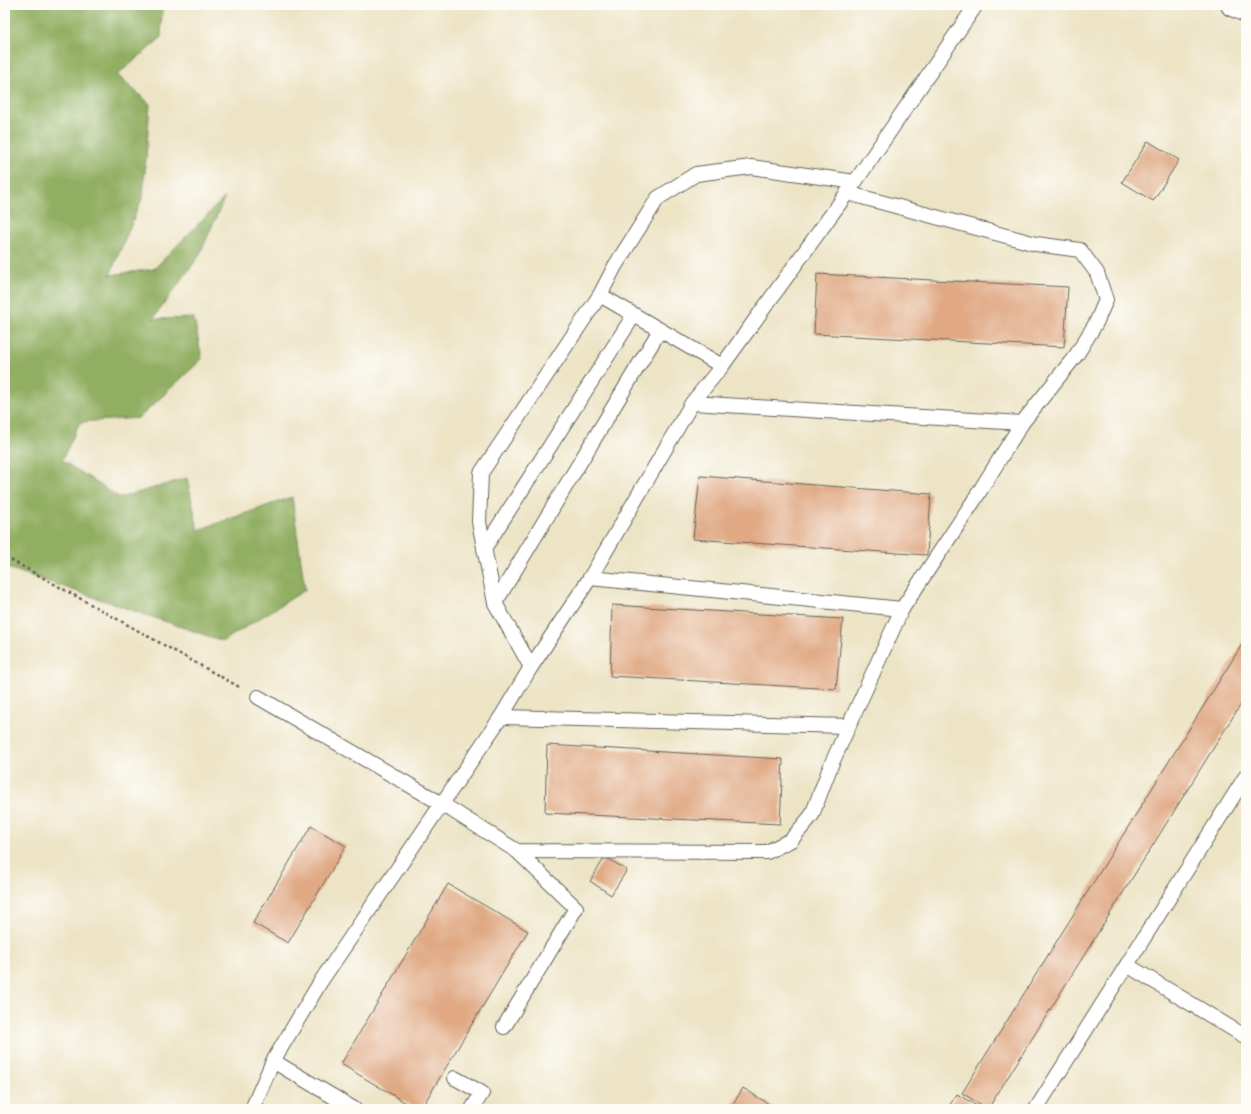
<svg xmlns="http://www.w3.org/2000/svg" width="1251" height="1114" font-family="'Indie Flower',sans-serif">
	<style>
		.forest { fill: #91af62; stroke: #56663f }
		.building { fill: #e0a984 }
		.lines { fill: none; stroke-linecap: round; stroke-linejoin: round }
		.service-casing { stroke: #656258; stroke-width: 16 }
		.minor-casing { stroke: #656258; stroke-width: 24 }
		.path { stroke: #656258; stroke-width: 2.5; stroke-dasharray: 3 3; stroke-linecap: butt }
		.service { stroke: #fff; stroke-width: 14 }
		.minor { stroke: #fff; stroke-width: 22 }
	</style>
	<rect width="100%" height="100%" fill="#fdfcf7"/>
	<filter id="ink" filterUnits="userSpaceOnUse"><feTurbulence type="fractalNoise" baseFrequency=".025" numOctaves="2"/><feDisplacementMap in="SourceGraphic" scale="8" xChannelSelector="R" yChannelSelector="G"/><feConvolveMatrix kernelMatrix="1 2 1 2 8 2 1 2 1" color-interpolation-filters="sRGB"/></filter>
	<filter id="wash" filterUnits="userSpaceOnUse"><feTurbulence type="fractalNoise" baseFrequency=".012" numOctaves="4" result="noise"/><feDisplacementMap in="SourceGraphic" scale="16" xChannelSelector="R" yChannelSelector="G"/><feGaussianBlur stdDeviation="0.9" result="paint"/><feColorMatrix in="noise" values="0 0 0 0 0 0 0 0 0 0 0 0 0 0 0 0 0 1.4 0 .05"/><feComposite in="paint" operator="in"/></filter>
	<g filter="url(#wash)">
		<rect width="100%" height="100%" fill="#ede4c6"/>
		<path class="forest" d="M5 5H162L161 38 117 75 150 104 143 196 110 275 154 269 225 197 199 256 153 319 194 318 202 359 139 418 80 422 62 460 120 498 187 478 198 530 292 497 305 590 223 641 5 567Z"/>
		<g id="blocks">
			<g class="building">
				<path d="M1148 141 1179 160 1153 201 1122 182Z"/>
				<path d="M817 274 1068 287 1064 347 814 334Z"/>
				<path d="M700 476 931 494 927 555 693 539Z"/>
				<path d="M612 605 843 619 836 689 610 676Z"/>
				<path d="M1246 638V696L988 1109 962 1093Z"/>
				<path d="M547 745 783 759 780 824 545 813Z"/>
				<path d="M311 826 346 846 288 943 253 923Z"/>
				<path d="M605 857 627 870 611 895 590 881Z"/>
				<path d="M448 884 528 931 421 1109H416L341 1064Z"/>
				<path d="M743 1088 777 1109H730Z"/>
				<path d="M957 1094 982 1109H947Z"/>
			</g>
		</g>
	</g>
	<g filter="url(#ink)">
		<use href="#blocks" fill-opacity="0" stroke="#656258" stroke-width="1"/>
		<g class="lines">
			<defs>
				<g id="service">
					<path d="M600 295 722 366"/>
					<path d="M692 403 1022 423"/>
					<path d="M484 549 634 315"/>
					<path d="M590 578 902 609"/>
					<path d="M495 603 660 330"/>
					<path d="M531 667 495 603 479 522 481 473 600 295 615 266 658 198 696 174 751 167 855 182"/>
					<path d="M258 697 442 804 517 851 767 852 791 840 812 815 831 765 902 609 973 502 1022 423 1077 354 1096 323 1106 300 1097 273 1080 250 1036 244 847 193"/>
					<path d="M501 717 848 726"/>
					<path d="M1127 965 1246 1037"/>
					<path d="M504 1027 576 908 517 851"/>
					<path d="M273 1061 354 1109"/>
					<path d="M455 1078 482 1093 472 1109"/>
					<path d="M252 1109 273 1061 321 981 501 717 531 667 590 578 692 403 722 366 855 182 976 5"/>
					<path d="M1036 1109 1246 776"/>
				</g>
				<path id="minor" d="M1232 5 1246 11"/>
			</defs>
			<use href="#service" class="service-casing"/>
			<use href="#minor" class="minor-casing"/>
			<path class="path" d="M5 561 11 560 241 688"/>
			<use href="#service" class="service"/>
			<use href="#minor" class="minor"/>
		</g>
	</g>
	<rect width="1251" height="1114" fill="none" stroke="#fdfcf7" stroke-width="20"/>
</svg>
